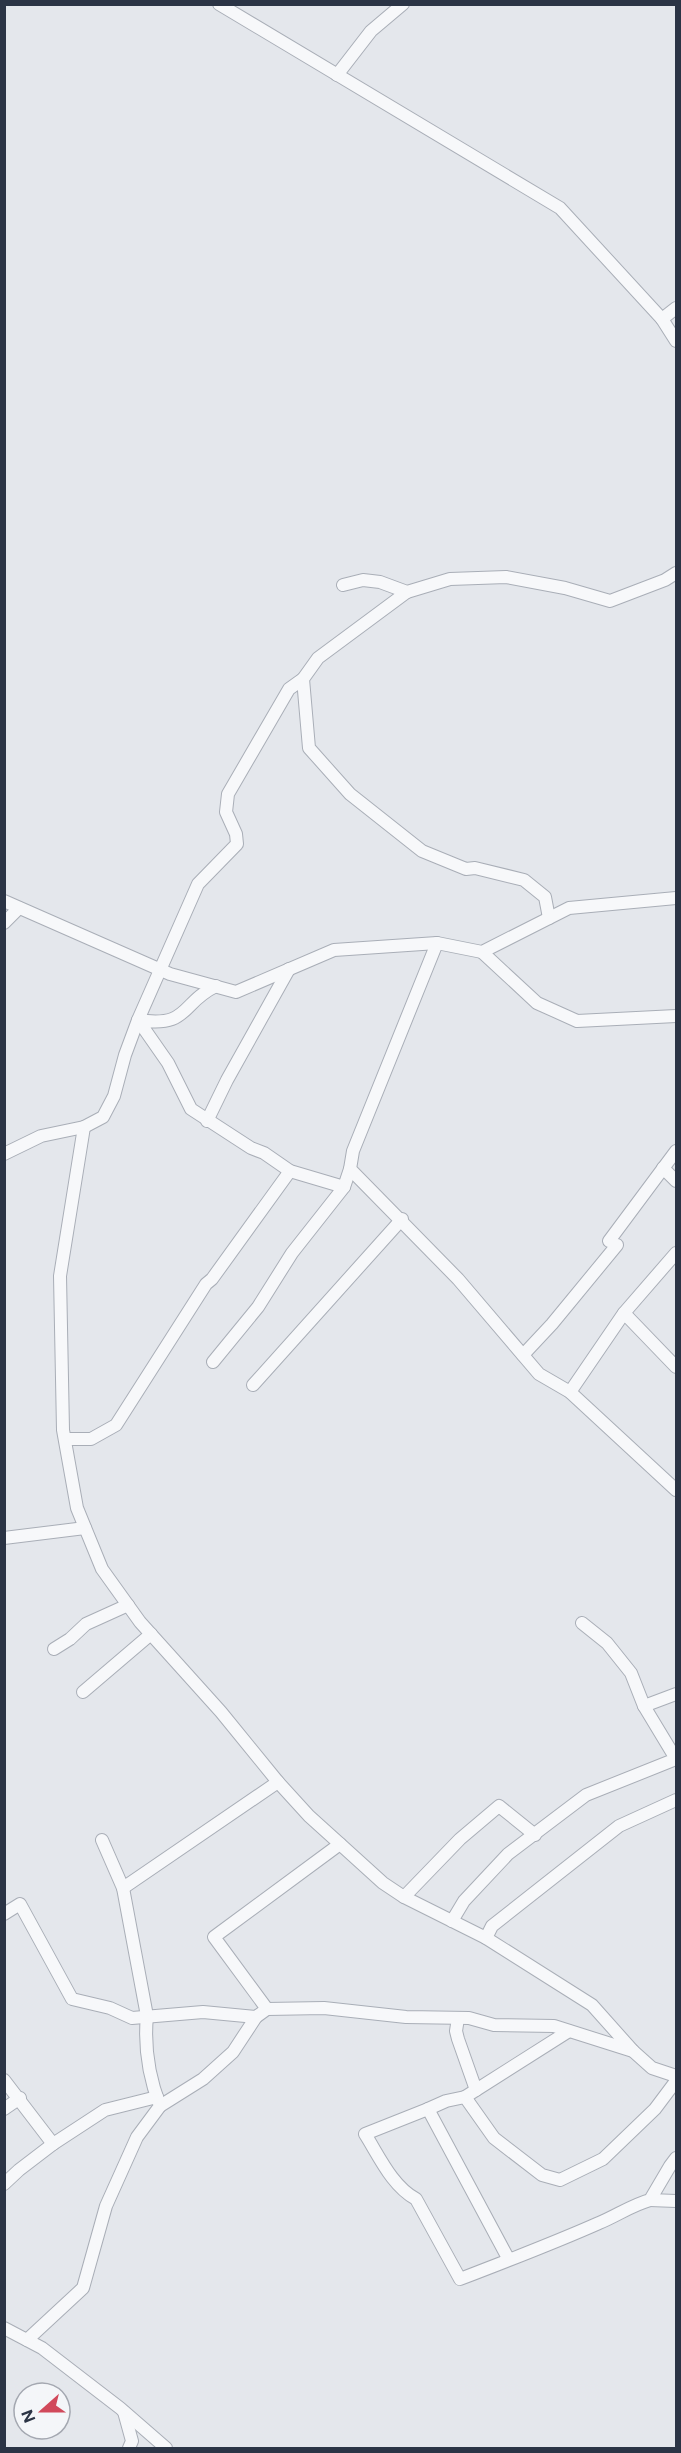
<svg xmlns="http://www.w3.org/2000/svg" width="681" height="2453" font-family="Figtree,sans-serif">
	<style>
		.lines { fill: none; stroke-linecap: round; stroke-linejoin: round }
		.street-casing { stroke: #a9aeb7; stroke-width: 14 }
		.street { stroke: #f7f8fa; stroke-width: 12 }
	</style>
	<rect width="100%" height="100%" fill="#e4e7ec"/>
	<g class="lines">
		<defs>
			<g id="street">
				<path d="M219 4 560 208 662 319 676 341"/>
				<path d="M337 75 371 31 403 4"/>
				<path d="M662 319 676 308"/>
				<path d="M343 585 363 580 380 582 407 592 450 579 506 577 565 588 610 601 665 580 676 573"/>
				<path d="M407 592 318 658 303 679 309 748 350 794 422 851 466 869 475 868 524 880 545 897 549 918"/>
				<path d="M4 901 170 974 236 992 334 950 437 943 482 952 569 908 676 898"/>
				<path d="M4 923 19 908"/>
				<path d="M437 943 353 1151 350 1169 458 1279 539 1374 570 1392 676 1490"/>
				<path d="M482 952 537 1003 577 1021 676 1016"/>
				<path d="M216 986C180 1003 190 1028 138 1020L168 1063 191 1109 251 1148 264 1153 290 1171 344 1187"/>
				<path d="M207 1121 227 1080 289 969"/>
				<path d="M84 1127 60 1276 63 1430 77 1508 102 1569 140 1622 221 1712 278 1782 309 1816 340 1844 383 1883 404 1897 486 1938 592 2005 633 2051"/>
				<path d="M4 1154 41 1136 84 1127 103 1117 114 1096 125 1055 138 1020 198 884 237 844 236 834 226 812 228 794 289 689 303 679"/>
				<path d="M663 1168 676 1181"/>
				<path d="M609 1241 676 1151"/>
				<path d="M624 1313 676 1367"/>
				<path d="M523 1355 552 1324 617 1245"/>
				<path d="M213 1362 258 1307 292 1253 344 1187 350 1169"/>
				<path d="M253 1385 402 1219"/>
				<path d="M570 1392 624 1313 676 1253"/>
				<path d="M65 1439H91L116 1425 206 1284 212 1279 290 1171"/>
				<path d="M4 1538 85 1528"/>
				<path d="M54 1649 70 1639 86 1624 128 1605"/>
				<path d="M83 1692 151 1634"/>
				<path d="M644 1706 676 1694"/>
				<path d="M123 1888 278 1782"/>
				<path d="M404 1897 460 1839 499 1806 535 1835"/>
				<path d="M4 1914 20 1904 72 1999 110 2008 132 2018 203 2012 256 2017 267 2009 324 2008 406 2017 469 2018 494 2025 554 2026 633 2051 652 2068 676 2076"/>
				<path d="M452 1921 464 1901 508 1854 586 1795 676 1759 644 1706 631 1673 607 1643 582 1623"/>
				<path d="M486 1938 492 1926 619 1826 676 1800"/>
				<path d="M267 2009 214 1937 340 1844"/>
				<path d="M458 2018 456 2031 458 2039 476 2090"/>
				<path d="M4 2080 53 2144"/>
				<path d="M465 2097 569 2031"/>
				<path d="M160 2106 203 2079 233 2052 256 2017"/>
				<path d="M4 2109 20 2098"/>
				<path d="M428 2109 446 2101 465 2097 494 2138 542 2175 560 2180 603 2159 655 2109 676 2081"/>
				<path d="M4 2184 19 2170 53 2144 105 2110 157 2097"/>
				<path d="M650 2200 676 2201"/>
				<path d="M509 2260 428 2109 365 2134C379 2156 392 2186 416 2199L460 2279C507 2261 554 2243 599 2223 616 2216 632 2205 650 2200L670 2166 676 2158"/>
				<path d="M4 2328 42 2348 120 2408 166 2448"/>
				<path d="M27 2340 83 2288 106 2206 137 2137 160 2106C149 2077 144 2046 147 2016L123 1888 102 1840"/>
				<path d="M124 2412 132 2441 129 2448"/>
			</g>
		</defs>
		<use href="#street" class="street-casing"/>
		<use href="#street" class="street"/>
	</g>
	<rect width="681" height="2453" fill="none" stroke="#2b3445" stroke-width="12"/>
	<g transform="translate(42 2411) rotate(249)"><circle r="28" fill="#f4f6f9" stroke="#a4a8b1" stroke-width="1.5"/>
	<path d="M0-4.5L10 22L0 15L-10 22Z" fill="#d1495b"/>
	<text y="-9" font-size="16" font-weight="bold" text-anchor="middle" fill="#2b3445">N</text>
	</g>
</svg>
